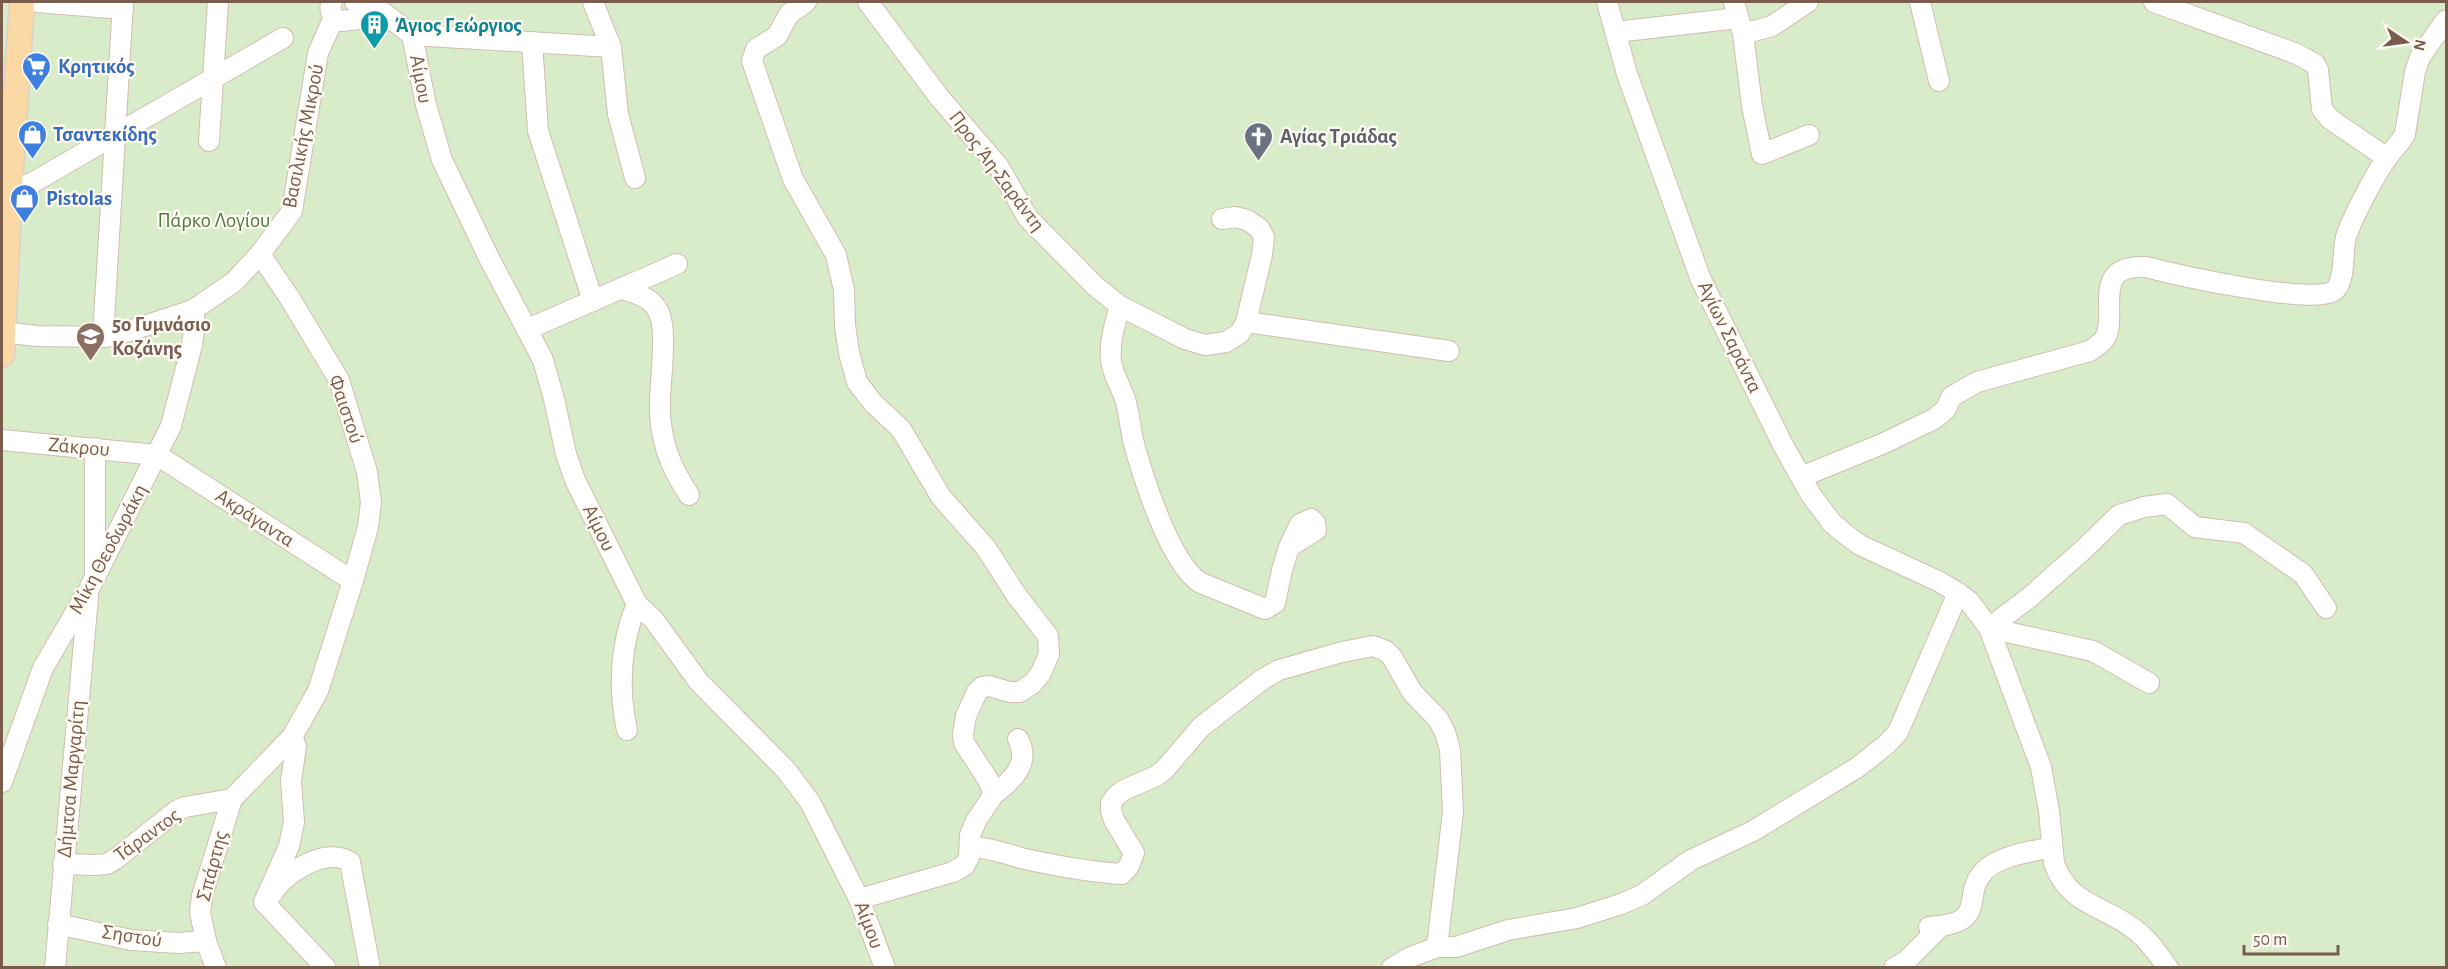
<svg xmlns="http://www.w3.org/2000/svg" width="2448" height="969" font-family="'Alegreya Sans',sans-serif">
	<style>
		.green { fill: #d8ecc9 }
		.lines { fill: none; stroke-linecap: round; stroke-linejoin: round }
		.minor-casing { stroke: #d1beb0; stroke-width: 22 }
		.major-casing { stroke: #dad1cd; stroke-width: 27 }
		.minor { stroke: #fff; stroke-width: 20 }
		.major { stroke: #fbd9a5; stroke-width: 24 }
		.labels { text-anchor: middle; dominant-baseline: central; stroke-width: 4.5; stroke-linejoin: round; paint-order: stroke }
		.culture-label { font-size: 21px; font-weight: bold; fill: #0d838f; stroke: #fffaf3; text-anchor: start }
		.shop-label { font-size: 21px; font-weight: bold; fill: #366cbe; stroke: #fffaf3; text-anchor: start }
		.street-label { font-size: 21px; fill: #7a5c4d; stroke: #fffaf3 }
		.worship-label { font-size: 21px; font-weight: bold; fill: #5b616d; stroke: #fffaf3; text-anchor: start }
		.park-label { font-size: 21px; fill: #537a41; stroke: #fffaf3 }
		.education-label { font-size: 21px; font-weight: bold; fill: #785e54; stroke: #fffaf3; text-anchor: start }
	</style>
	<rect width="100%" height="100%" fill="#fdf6ec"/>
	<path class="green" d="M2 2H2446V967L2 968Z"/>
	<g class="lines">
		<defs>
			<g id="minor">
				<path d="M37 2 123 9"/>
				<path d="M332 2C328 10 332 18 341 21L377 17 385 14"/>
				<path d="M355 2H367L376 7 412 35 611 47"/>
				<path d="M593 2 611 47 618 114 635 178"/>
				<path d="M806 2 789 14 777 36 756 49 752 61 793 179 836 255 844 290 845 325 849 353 857 382 873 403 901 429 941 497 986 548 1017 596 1048 636 1049 654 1041 673 1033 683 1020 692H1010L989 686 982 687 977 692 966 716 963 733 964 743 987 778 994 794 976 821 970 835 969 857 965 865 953 872 859 899"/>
				<path d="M868 2 939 97 999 167 1028 218 1095 286 1120 306 1185 339 1205 345 1226 342 1240 333 1246 322 1262 255 1264 237 1259 228 1247 220 1235 217 1222 219"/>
				<path d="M1607 2 1627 74 1701 280 1784 447 1811 495 1832 523 1845 534 1860 545 1940 582 1958 593 1969 601 1989 628 2041 767 2049 811 2054 863C2069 907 2106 905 2138 932 2150 942 2159 955 2168 968"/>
				<path d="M1734 2 1743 34 1752 106 1762 154 1809 135"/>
				<path d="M1920 2 1939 81"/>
				<path d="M2154 2 2297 54 2315 64 2318 70 2322 109 2330 119 2387 158"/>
				<path d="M1616 32 1738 18"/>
				<path d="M1743 34 1772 26 1808 2"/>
				<path d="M412 35 426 105 442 160 490 260 543 360 554 399 566 454 575 480 637 604 654 620 699 682 786 770 810 802 859 899 885 968"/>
				<path d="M532 42 538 131 593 301"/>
				<path d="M209 141 218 2"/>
				<path d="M2 181 22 186 32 183 283 38"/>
				<path d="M622 289C634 292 650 297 657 309 670 328 658 389 660 414 662 446 672 469 689 495"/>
				<path d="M1120 306C1115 323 1109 343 1111 360 1112 373 1121 387 1125 399 1129 412 1130 426 1133 440 1142 474 1170 565 1201 583L1265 609 1275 603 1282 570 1289 547 1316 530 1315 523 1311 519 1300 524 1289 547"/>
				<path d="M1246 322 1449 351"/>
				<path d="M528 329 677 264"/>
				<path d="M2 332 37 336 103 337 117 335 193 310 234 282 260 254 292 211 318 53 334 17"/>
				<path d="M103 337 123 2"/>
				<path d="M2 440 157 455 353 581"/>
				<path d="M95 448V572"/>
				<path d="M1801 477 1882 444 1934 419 1946 409 1951 397 1977 382 2090 351C2095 347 2102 343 2105 338 2119 314 2089 264 2146 267 2173 274 2318 307 2335 290 2346 279 2342 252 2346 237 2351 220 2375 175 2386 159 2392 150 2400 144 2405 134L2415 72 2420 57 2446 20"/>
				<path d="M1989 628 2030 597 2083 550 2119 515 2144 507 2167 504 2195 527 2244 533 2303 574 2326 608"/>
				<path d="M1989 628 2093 651 2149 683"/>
				<path d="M627 730C618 690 620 643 637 604"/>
				<path d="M292 737 296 746 291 781 294 822 289 846 264 902 326 968"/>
				<path d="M2 782 43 668 88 591 171 426 192 345 195 324 193 310"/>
				<path d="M994 794C1013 780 1031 763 1018 739"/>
				<path d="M970 847C989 847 1006 854 1025 859 1057 866 1089 872 1122 874L1129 866 1134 853 1114 820 1111 811V803L1116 796 1124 790 1156 776 1165 769 1201 727 1263 679 1279 670 1342 652 1373 646 1386 651 1392 657 1412 692 1438 719 1445 732 1450 750 1453 812 1437 947"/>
				<path d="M63 864 95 865 107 864 117 858 176 811 185 807 232 799"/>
				<path d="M272 894C283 873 327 846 350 862L370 968"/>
				<path d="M58 924 131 940 178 943 206 941"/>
				<path d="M1929 927C1992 923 1959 896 1985 870 2001 855 2031 852 2052 847"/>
				<path d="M55 968 88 597"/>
				<path d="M216 968 206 941 200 912 202 896 232 799 292 737 318 691 353 581 368 527 371 502 367 472 339 380 289 297 260 254"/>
				<path d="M1392 968 1411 957 1437 947H1456L1508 930 1577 918 1621 904 1642 895 1691 860 1753 831 1858 767 1887 744 1898 732 1958 593"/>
				<path d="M1894 968 1906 961 1941 926"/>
			</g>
			<path id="major" d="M2 355 10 184 22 2"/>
		</defs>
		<use href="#minor" class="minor-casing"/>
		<use href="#major" class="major-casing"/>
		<use href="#minor" class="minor"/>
		<use href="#major" class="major"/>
	</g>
	<defs>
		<symbol id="building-pin" viewBox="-11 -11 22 30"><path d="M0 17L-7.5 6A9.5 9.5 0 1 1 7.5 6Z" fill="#0f9aa8" stroke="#fffaf3"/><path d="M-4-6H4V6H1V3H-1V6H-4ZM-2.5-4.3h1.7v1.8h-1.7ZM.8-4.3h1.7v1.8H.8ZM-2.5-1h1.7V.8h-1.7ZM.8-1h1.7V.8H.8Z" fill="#fff"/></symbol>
		<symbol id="supermarket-pin" viewBox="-11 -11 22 30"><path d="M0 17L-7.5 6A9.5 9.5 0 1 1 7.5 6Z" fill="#3f7fe0" stroke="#fffaf3"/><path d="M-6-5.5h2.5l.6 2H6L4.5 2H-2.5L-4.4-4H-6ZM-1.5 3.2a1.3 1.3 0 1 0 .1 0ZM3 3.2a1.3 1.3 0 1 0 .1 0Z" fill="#fff"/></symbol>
		<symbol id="shop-pin" viewBox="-11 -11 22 30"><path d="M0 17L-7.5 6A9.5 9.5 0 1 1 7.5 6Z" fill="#3f7fe0" stroke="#fffaf3"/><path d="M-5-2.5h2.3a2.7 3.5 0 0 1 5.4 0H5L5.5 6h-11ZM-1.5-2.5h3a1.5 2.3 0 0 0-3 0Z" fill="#fff"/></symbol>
		<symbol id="church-pin" viewBox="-11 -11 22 30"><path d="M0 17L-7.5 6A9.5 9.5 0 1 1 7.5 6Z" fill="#6b7280" stroke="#fffaf3"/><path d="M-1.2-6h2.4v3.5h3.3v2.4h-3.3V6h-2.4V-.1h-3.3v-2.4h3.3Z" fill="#fff"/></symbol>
		<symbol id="school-pin" viewBox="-11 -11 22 30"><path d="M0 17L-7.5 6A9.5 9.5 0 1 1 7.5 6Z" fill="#8d6e63" stroke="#fffaf3"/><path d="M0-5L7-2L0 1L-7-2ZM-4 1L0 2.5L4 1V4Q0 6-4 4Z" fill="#fff"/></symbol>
	</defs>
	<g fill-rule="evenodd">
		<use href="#building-pin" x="358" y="8" width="33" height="45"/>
		<use href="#supermarket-pin" x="20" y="50" width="33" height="45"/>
		<use href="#shop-pin" x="16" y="118" width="33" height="45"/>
		<use href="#church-pin" x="1242" y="120" width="33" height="45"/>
		<use href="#shop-pin" x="8" y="182" width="33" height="45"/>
		<use href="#school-pin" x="74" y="320" width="33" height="45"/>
	</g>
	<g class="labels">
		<g class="culture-label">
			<text x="395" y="25">Άγιος Γεώργιος</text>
		</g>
		<g class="shop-label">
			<text x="58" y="66">Κρητικός</text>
			<text x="53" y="134">Τσαντεκίδης</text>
			<text x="46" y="198">Pistolas</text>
		</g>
		<g class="street-label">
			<text transform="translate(421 79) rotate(79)">Αίμου</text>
			<text transform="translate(303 136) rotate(-79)">Βασιλικής Μικρού</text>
			<text transform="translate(997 171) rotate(53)">Προς Άη-Σαράντη</text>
			<text transform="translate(1730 337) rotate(64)">Αγίων Σαράντα</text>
			<text transform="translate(346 409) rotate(71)">Φαιστού</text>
			<text transform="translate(79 447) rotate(5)">Ζάκρου</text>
			<text transform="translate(255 518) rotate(33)">Ακράγαντα</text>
			<text transform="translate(599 528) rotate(64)">Αίμου</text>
			<text transform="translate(108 549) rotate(-62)">Μίκη Θεοδωράκη</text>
			<text transform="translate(71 779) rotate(-85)">Δήμτσα Μαργαρίτη</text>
			<text transform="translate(147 835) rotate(-36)">Τάραντος</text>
			<text transform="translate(212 866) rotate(-75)">Σπάρτης</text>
			<text transform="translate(869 925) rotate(69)">Αίμου</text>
			<text transform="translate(132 936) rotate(9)">Σηστού</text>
		</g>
		<g class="worship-label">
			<text x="1280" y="136">Αγίας Τριάδας</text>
		</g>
		<g class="park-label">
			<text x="214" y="220">Πάρκο Λογίου</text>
		</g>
		<g class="education-label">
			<text x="112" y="324">5o Γυμνάσιο<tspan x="112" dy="24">Κοζάνης</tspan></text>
		</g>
	</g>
	<rect width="2448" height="969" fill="none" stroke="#7a5c4d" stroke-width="6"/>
	<g transform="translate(2406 42) rotate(103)" stroke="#fffaf3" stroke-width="4.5" paint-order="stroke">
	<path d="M0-4.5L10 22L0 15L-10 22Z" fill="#7a5c4d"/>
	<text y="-9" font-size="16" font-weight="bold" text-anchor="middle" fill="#7a5c4d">N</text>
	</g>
	<path d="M2244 945v9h94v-9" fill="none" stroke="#7a5c4d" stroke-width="3"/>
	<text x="2253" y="945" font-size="18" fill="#7a5c4d" stroke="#fffaf3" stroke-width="4.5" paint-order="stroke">50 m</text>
</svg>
